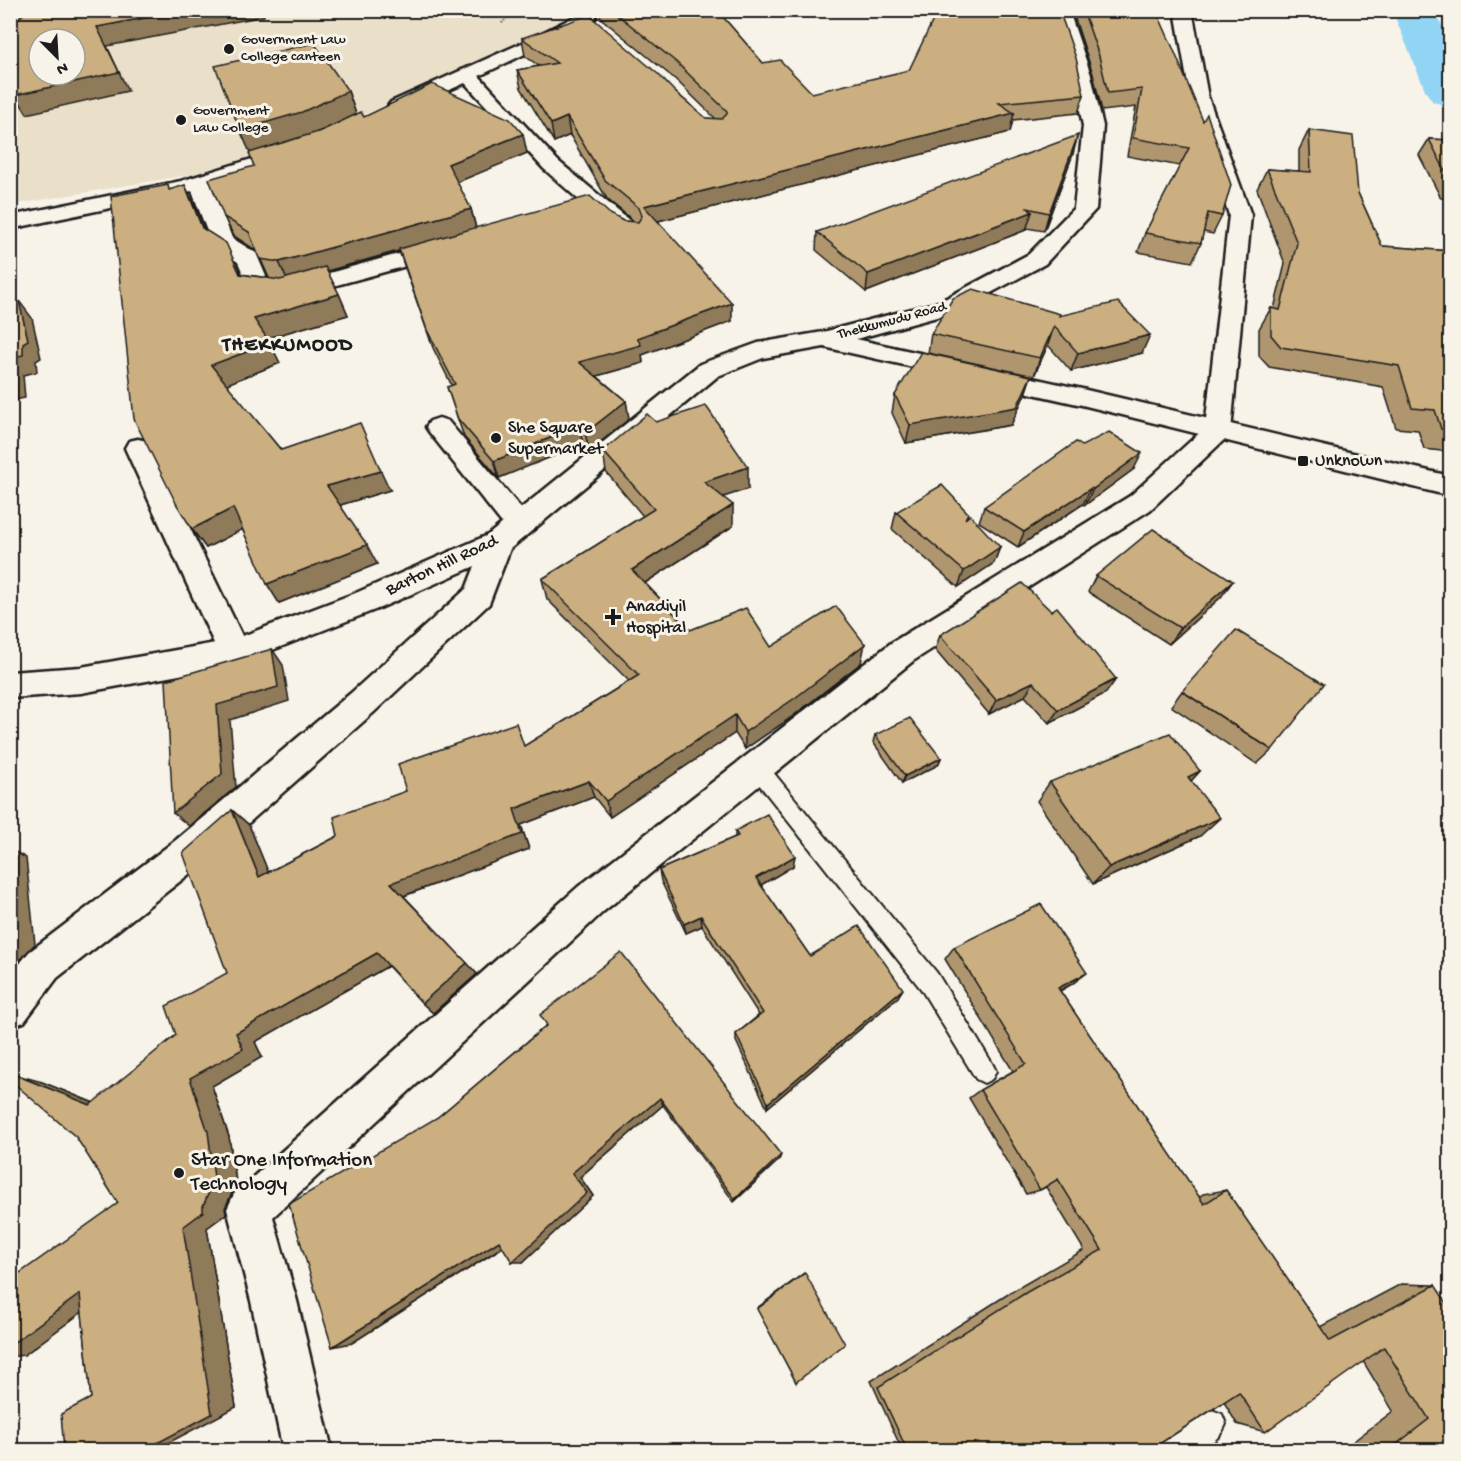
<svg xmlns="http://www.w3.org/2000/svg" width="1461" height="1461" font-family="'Gochi Hand',sans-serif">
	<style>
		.built { fill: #eadfc9 }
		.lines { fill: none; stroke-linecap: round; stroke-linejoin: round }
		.river { fill: #91d4f3; fill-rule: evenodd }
		.lane-casing { stroke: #1c1c1c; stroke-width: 4 }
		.street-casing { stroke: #1c1c1c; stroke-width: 5 }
		.secondary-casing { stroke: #1c1c1c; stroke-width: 5 }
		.path { stroke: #1c1c1c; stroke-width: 2; stroke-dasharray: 1 2; stroke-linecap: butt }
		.lane { fill: #f7f3e8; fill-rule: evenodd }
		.street { fill: #f7f3e8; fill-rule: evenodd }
		.secondary { fill: #f7f3e8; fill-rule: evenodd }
		.wall { fill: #af966e; stroke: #1c1c1c; stroke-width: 1.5 }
		.shaded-wall { fill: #8f7a5a; stroke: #1c1c1c; stroke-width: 1.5 }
		.building { fill: #ccaf80; stroke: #1c1c1c; stroke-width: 1.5; fill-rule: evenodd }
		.poi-dot { fill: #1c1c1c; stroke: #f7f3e8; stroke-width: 2 }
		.labels { text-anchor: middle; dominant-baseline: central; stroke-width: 6; stroke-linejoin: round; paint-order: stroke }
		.far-poi-label { font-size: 15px; fill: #1c1c1c; stroke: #f7f3e8; text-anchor: start }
		.far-street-label { font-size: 15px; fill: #1c1c1c; stroke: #f7f3e8 }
		.poi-label { font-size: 18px; fill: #1c1c1c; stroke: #f7f3e8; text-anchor: start }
		.street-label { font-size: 18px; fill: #1c1c1c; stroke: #f7f3e8 }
		.far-district-label { font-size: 20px; font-weight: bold; letter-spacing: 1.5px; fill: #1c1c1c; stroke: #f7f3e8 }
		.near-poi-label { font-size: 21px; fill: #1c1c1c; stroke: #f7f3e8; text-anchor: start }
	</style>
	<rect width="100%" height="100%" fill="#f7f3e8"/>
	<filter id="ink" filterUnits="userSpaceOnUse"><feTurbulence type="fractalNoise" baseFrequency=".0167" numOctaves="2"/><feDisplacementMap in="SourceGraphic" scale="12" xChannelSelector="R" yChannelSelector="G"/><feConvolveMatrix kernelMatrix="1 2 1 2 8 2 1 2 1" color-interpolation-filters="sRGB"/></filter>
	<g filter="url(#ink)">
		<path class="built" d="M81 11H574L570 17 320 136 194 174 11 205V105L39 65V75H75V39Z"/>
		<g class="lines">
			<path class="river" d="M1392 10H1435L1450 43V106L1433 102 1426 92Z"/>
			<defs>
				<g id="lane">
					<path d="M757 758 764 761 937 973 992 1063 996 1071 992 1079 984 1083 976 1079 921 989 750 773 747 767 750 761Z"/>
					<path d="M1212 1410 1222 1414 1226 1424C1214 1454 1185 1450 1158 1450L1162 1440Z"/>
				</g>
				<g id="street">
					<path d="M576 10H593L596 17 593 21 479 76 558 161 630 221 633 226 630 231 622 233 614 231 544 169 465 83 405 110H391L388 106 391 102 522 43 578 15Z"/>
					<path d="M1175 10H1192L1208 97 1251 215 1231 431 1227 437 1150 510 913 661 604 911 273 1217 297 1301 332 1450H283L251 1301 227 1209 234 1194 578 887 891 643 1130 496 1205 428 1229 215 1190 97Z"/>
					<path d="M297 145 304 147 307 151 304 155 211 185 232 238 256 253 268 281 289 284 446 241 454 243 457 248 454 253 289 298 251 292 238 262 214 247 211 242 192 191 10 229V216L181 181Z"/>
					<path d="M439 418 448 421 529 518 533 525 529 532 519 535 509 532 430 433 426 427 430 421Z"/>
					<path d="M138 439 147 441 151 448 250 652 245 661 234 665 223 661 218 652 125 448 129 441Z"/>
				</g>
				<path id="secondary" d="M1054 10H1070L1071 17 1091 75 1103 126 1096 209 1045 264 955 312 856 339 1082 389 1450 476V496L1082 405 824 347 763 358 718 376 510 549 489 604 373 713 202 864 57 978 24 1022 10 1027V976L29 952 176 840 351 693 466 589 475 566 380 608 234 665 81 693 10 698V672L81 667 232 640 358 592 488 535 700 364 758 343 823 332 939 302 1029 254 1074 208 1083 126 1073 75 1053 17Z"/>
			</defs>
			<use href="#lane" class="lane-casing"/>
			<use href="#street" class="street-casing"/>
			<use href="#secondary" class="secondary-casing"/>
			<path class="path" d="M502 23 509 16 508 10"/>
			<use href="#lane" class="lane"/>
			<use href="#street" class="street"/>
			<use href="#secondary" class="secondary"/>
		</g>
		<g class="wall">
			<path d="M596 10H717L763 63 812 93 1084 95 1078 113 1013 120 1010 132 658 221 732 321 642 355 643 363 597 376 626 401 629 419 589 451 583 444 499 478 464 437 447 387 452 386 433 348 399 251 327 271 339 294 348 315 267 338 280 363 226 384 281 450 390 490 340 505 377 564 279 603 242 529 206 548 192 529 170 190 195 206 205 230 241 274 269 278 257 251 234 236 224 217 254 166 250 153 348 91 356 114 364 117 527 153 457 182 471 209 476 228 610 214 623 221 635 222 607 199 570 135 554 142 521 88 517 70 539 66 525 56 522 38 675 92 706 118 716 119 676 80 603 20Z"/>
			<path d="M1072 10H1156L1222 216 1213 234 1203 232 1201 243 1192 262 1138 252 1145 233 1180 166 1127 156 1136 107 1102 111 1093 74Z"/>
			<path d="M1309 130 1358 193 1382 246 1450 251V452L1424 449 1418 430 1396 428 1383 387 1269 367 1259 356V329L1271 308 1274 309 1285 264 1257 189 1267 169 1299 171V150Z"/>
			<path d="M1429 139 1450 140V199L1441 198 1419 155Z"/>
			<path d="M1073 154 1044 231 1027 228 1026 230 866 292 816 250 817 232Z"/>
			<path d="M1059 316 1142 353 1071 371 1048 345 1034 376 928 353 931 334Z"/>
			<path d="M1031 376 1025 394 1011 425 906 443 892 413 895 395Z"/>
			<path d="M656 422 748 489 723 497 733 526 645 583 690 630 771 647 861 663 793 716 745 749 735 733 610 817 594 797 521 825 529 849 404 896 477 974 433 1013 422 1003 388 966 255 1042 262 1057 212 1086 229 1137 237 1188 232 1193 225 1208 226 1214 207 1228 236 1407 91 1398 82 1312 24 1355 118 1203 42 1082 94 1103 176 1035 227 973 232 810 249 825 268 872 338 836 406 791 525 746 629 681 547 599 542 579 643 516 606 472 603 451Z"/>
			<path d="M1082 446 1134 469 1085 505 1083 504 1018 547 979 522 984 507Z"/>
			<path d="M896 512 968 513 967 518 1000 547 994 563 958 587 892 529Z"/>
			<path d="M1096 576 1221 597 1169 644 1088 592Z"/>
			<path d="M940 635 1116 679 1106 693 1049 723 1025 696 989 714 935 650Z"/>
			<path d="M1182 691 1272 750 1257 764 1171 706Z"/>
			<path d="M875 735 941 758 938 765 902 783 873 742Z"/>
			<path d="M1200 771 1191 781 1200 836 1093 884 1037 801 1050 782Z"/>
			<path d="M735 831 793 866 761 885 810 956 898 997 767 1108 736 1041V1034L759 1015 702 926 686 933 661 881 659 870 735 837Z"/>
			<path d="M954 947 1072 984 1060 991 1199 1197 1203 1194 1226 1190 1320 1327 1401 1284 1435 1285 1450 1450H1342L1393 1411 1363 1361 1265 1432 1237 1424 1224 1402 1150 1450H902L871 1381 1013 1291 1084 1250 1046 1187 1040 1190 1026 1194 969 1098 980 1090 1013 1071 945 959Z"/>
			<path d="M547 1025 779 1160 734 1202 663 1105 580 1177 593 1196 523 1262 503 1247 352 1343 438 1117Z"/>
			<path d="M804 1273H805L796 1382 757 1308Z"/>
		</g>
		<g class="shaded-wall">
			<path d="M10 10H34L10 30Z"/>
			<path d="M186 10H262L264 16 107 46 128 91 27 114 15 95 97 27Z"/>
			<path d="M348 91 357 117 252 157 240 130Z"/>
			<path d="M1014 113 1010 132 646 224 644 206Z"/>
			<path d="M567 117 570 135 554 142 551 124Z"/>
			<path d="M523 134 527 153 453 184 448 164Z"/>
			<path d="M1078 135 1073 154 1044 231 1049 213Z"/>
			<path d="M185 185 195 206 212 248 202 228Z"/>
			<path d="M471 209 476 229 288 282 279 262Z"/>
			<path d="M1032 212 1026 230 866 292 868 274Z"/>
			<path d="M339 294 348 315 264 339 254 319Z"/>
			<path d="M19 301 32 318 41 358 36 361 37 372 23 375 25 398 10 401V358Z"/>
			<path d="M732 303V321L642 355 643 363 582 380 579 362 637 338Z"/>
			<path d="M1054 326 1048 345 1034 376 1040 358Z"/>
			<path d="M1150 335 1142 353 1071 371 1078 353Z"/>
			<path d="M270 343 280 363 222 386 211 365Z"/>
			<path d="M1031 376 1025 394 1011 425 906 443 910 425Z"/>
			<path d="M626 401 629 419 589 451 585 433Z"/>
			<path d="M579 426 583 444 499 478 494 461Z"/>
			<path d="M1142 453 1134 469 1085 505 1093 489Z"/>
			<path d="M748 467V489L705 503 704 482Z"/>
			<path d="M381 471 390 490 337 506 327 486Z"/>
			<path d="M1091 488 1083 504 1018 547 1024 532Z"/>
			<path d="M733 505V526L634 590 632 570Z"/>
			<path d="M233 508 245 528 206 548 192 529Z"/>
			<path d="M367 545 377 564 279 603 267 584Z"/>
			<path d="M1000 547 994 563 958 587 964 571Z"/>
			<path d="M1233 581 1221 597 1169 644 1180 628Z"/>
			<path d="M865 644 861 663 793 716 745 749V732Z"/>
			<path d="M272 649 283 665 289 701 230 720 236 787 189 826 173 813 217 705Z"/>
			<path d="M1116 679 1106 693 1049 723 1058 710Z"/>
			<path d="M1033 682 1025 696 989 714 996 700Z"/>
			<path d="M735 715V733L610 817 606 801Z"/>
			<path d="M941 758 938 765 902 783 905 776Z"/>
			<path d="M1200 771 1182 791 1188 777Z"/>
			<path d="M589 781 594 797 521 825 529 849 403 896 391 883 514 809Z"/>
			<path d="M232 810 249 825 276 891 259 877Z"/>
			<path d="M1220 818 1200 836 1093 884 1109 867Z"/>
			<path d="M10 849 26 858 35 944 19 960 10 964Z"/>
			<path d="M795 856 793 866 756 888V878Z"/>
			<path d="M701 916 702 926 686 933 684 924Z"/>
			<path d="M377 953 390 965 255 1042 262 1057 212 1086 229 1137 237 1188 232 1193 225 1208 226 1214 207 1228 236 1407 155 1450H144L183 1227 203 1206 190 1078 236 1033Z"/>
			<path d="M467 963 477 974 433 1013 422 1003Z"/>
			<path d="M1087 973 1072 984 1044 999 1058 988Z"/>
			<path d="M903 989 898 997 767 1108 768 1103Z"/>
			<path d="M13 1074 42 1082 116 1112 90 1105Z"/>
			<path d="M660 1098 663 1105 580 1177 593 1196 523 1262H512L572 1173Z"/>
			<path d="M781 1155 779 1160 734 1202 735 1199Z"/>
			<path d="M499 1241 510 1242 352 1343 332 1347Z"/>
			<path d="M109 1292 24 1355 10 1357V1345L80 1294Z"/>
		</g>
		<g class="building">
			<path d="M28 10H186L97 27 119 72 15 95 10 81V26ZM39 39H75V75H39Z"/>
			<path d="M612 10H717L763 63 780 60 812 93 909 70 938 10H1059L1076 58 1084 95 999 103 1014 113 644 206 732 303 637 338 641 345 579 362 626 401 585 433 579 426 494 461 458 419 447 387 455 384 427 330 399 249 590 196 610 214 623 221 638 222 642 216 639 208 605 180 567 117 551 124 517 70 557 63 522 38 589 15 658 74 675 92 706 118 722 119 727 114V111L676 62Z"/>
			<path d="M1083 10H1156L1173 48 1203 121 1207 114 1231 185 1222 216 1208 213 1201 243 1145 233 1189 148 1133 138 1142 89 1108 93 1099 56Z"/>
			<path d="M314 43 348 91 302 112 240 130 215 66Z"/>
			<path d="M432 84 510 119 523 134 448 164 471 209 279 262 260 259 249 232 224 217 209 179 254 166 249 153 321 131 361 112 364 117Z"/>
			<path d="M1309 130 1353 136 1358 193 1382 246 1450 251V430L1441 429 1435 410 1412 408 1399 366 1281 347 1271 335V308L1280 310 1297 243 1267 169 1311 172Z"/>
			<path d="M1078 135 1049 213 1028 208 1032 212 868 274 817 232Z"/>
			<path d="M1429 139 1450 140V180Z"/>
			<path d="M168 185 169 190 185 185 202 228 226 243 240 274 280 280 325 267 339 294 254 319 270 343 211 365 281 450 360 423 381 471 327 486 367 545 267 584 233 508 192 529 177 505 134 419 111 196Z"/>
			<path d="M973 289 1060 314 1059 316 1118 302 1150 335 1078 353 1054 326 1040 358 931 334 953 298Z"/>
			<path d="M19 301 28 340 23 343V355L10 358V304Z"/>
			<path d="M921 352 1031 376 1017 407 910 425 895 395Z"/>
			<path d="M706 406 748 467 704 482 733 505 632 570 690 630 746 608 771 647 836 606 865 644 795 698 745 732 735 715 606 801 589 781 514 809 522 834 391 883 467 963 422 1003 377 953 236 1033 243 1049 190 1078 208 1132 215 1185 210 1190 203 1206V1212L183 1227 212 1414 144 1450H64L61 1414 91 1398 80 1294 10 1345V1280L118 1203 76 1137 10 1080V1078L13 1074 90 1105 176 1035 166 1006 227 973 183 853 232 810 259 877 338 836 334 817 406 791 398 764 516 723 524 746 639 675 542 579 654 509 603 451 647 414 656 422Z"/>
			<path d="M1109 432 1142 453 1093 489 1091 488 1024 532 984 507 1076 442 1082 446Z"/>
			<path d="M942 485 968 513 965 519 970 515 1000 547 964 571 896 512Z"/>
			<path d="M1153 529 1233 581 1180 628 1096 576Z"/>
			<path d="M1022 583 1051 611 1057 607 1116 679 1058 710 1033 682 996 700 940 635Z"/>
			<path d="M1236 630 1324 684 1272 750 1182 691Z"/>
			<path d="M272 649 278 687 217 705 222 774 173 813 166 680Z"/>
			<path d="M910 718 941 758 905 776 875 735Z"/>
			<path d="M1170 733 1200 771 1188 777 1220 818 1109 867 1050 782Z"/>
			<path d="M767 814 795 856 756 878 810 956 859 926 903 989 768 1103 736 1034 763 1013 701 916 684 924 659 870 738 836 735 831Z"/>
			<path d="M10 904 14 935 10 938Z"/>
			<path d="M1041 904 1087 973 1058 988 1204 1204 1226 1190 1330 1341 1435 1285 1450 1308V1450H1389L1429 1419 1384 1347 1265 1432 1239 1392 1150 1450H907L878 1387 1027 1292 1102 1250 1058 1179 1040 1190 980 1090 1026 1064 954 947Z"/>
			<path d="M621 952 781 1155 735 1199 660 1098 572 1173 587 1193 512 1262 499 1241 332 1347 289 1204 438 1117 547 1025 540 1015Z"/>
			<path d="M805 1273 845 1344 796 1382 757 1309Z"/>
		</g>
	</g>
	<g class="poi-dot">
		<circle cx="229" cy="49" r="6"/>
		<circle cx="181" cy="120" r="6"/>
		<circle cx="496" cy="438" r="6"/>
		<rect x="1297" y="455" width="12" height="12" rx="3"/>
		<path d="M610 608h6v6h6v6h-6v6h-6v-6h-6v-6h6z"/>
		<circle cx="179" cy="1173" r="6"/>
	</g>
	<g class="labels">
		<g class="far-poi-label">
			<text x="241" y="40">Government Law<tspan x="241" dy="17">College canteen</tspan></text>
			<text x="193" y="111">Government<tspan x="193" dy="17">Law College</tspan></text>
		</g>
		<g class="far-street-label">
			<text transform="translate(892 321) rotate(-15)">Thekkumudu Road</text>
		</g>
		<g class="poi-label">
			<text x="508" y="428">She Square<tspan x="508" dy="21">Supermarket</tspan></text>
			<text x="1315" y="461">Unknown</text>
			<text x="626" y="607">Anadiyil<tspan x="626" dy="21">Hospital</tspan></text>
		</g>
		<g class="street-label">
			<text transform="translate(442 566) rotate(-25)">Barton Hill Road</text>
		</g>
		<g class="far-district-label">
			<text x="288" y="346">THEKKUMOOD</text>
		</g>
		<g class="near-poi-label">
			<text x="191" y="1161">Star One Information<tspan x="191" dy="24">Technology</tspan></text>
		</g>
	</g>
	<rect width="1461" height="1461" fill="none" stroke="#f7f3e8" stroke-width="36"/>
	<rect x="18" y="18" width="1425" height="1425" fill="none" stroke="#1c1c1c" stroke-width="2" filter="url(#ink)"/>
	<g transform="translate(57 57) rotate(156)"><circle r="28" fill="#f7f3e8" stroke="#9f9d96" stroke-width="1.5"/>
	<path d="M0-4.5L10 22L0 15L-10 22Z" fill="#1c1c1c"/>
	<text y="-9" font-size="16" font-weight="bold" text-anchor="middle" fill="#1c1c1c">N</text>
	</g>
</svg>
